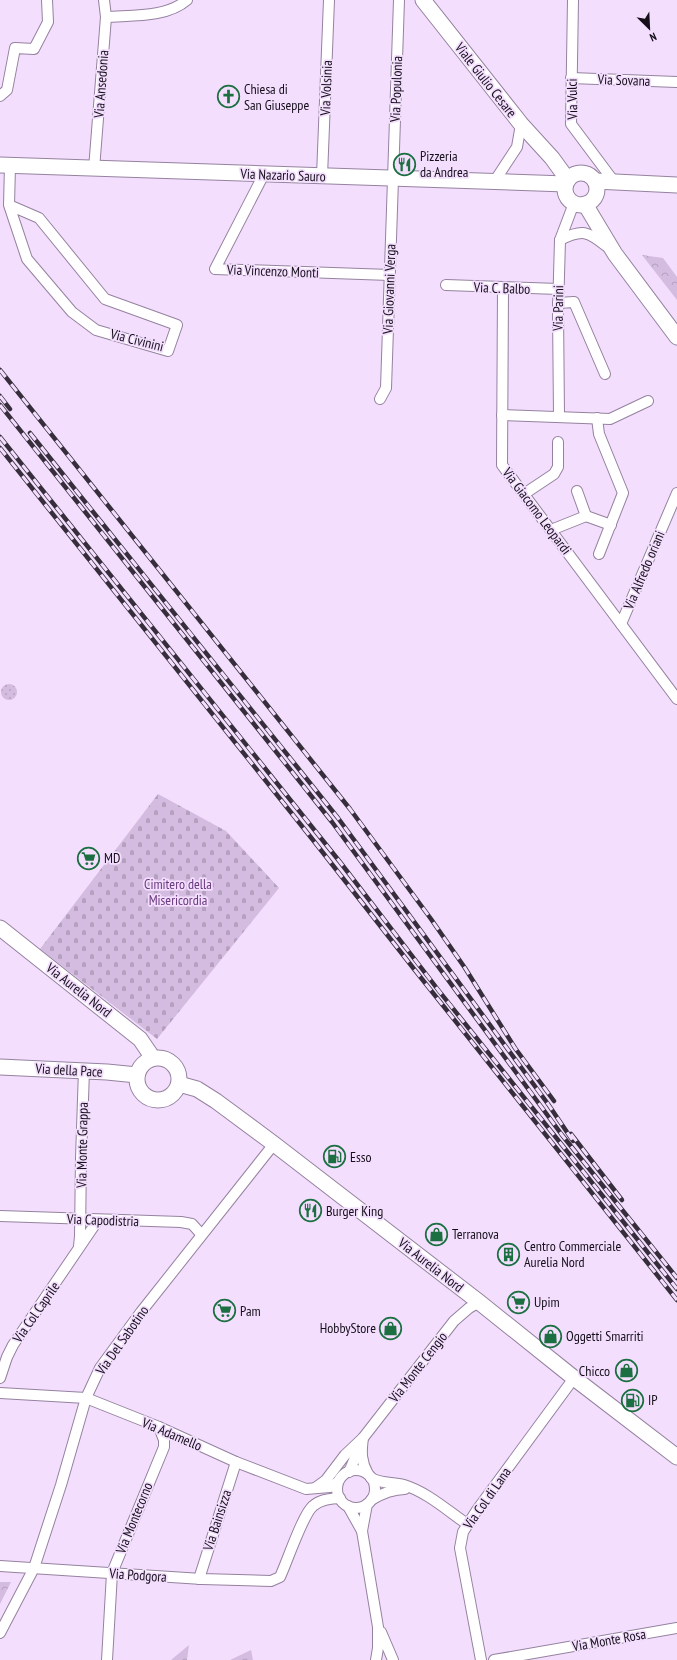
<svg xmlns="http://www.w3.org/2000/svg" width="677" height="1660" font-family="'PT Sans Narrow',sans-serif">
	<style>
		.grass { fill: url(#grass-dots) }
		.cemetery { fill: url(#cemetery-stones) }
		.park { fill: url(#park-crowns) }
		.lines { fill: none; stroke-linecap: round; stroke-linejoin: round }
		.street-casing { stroke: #95829f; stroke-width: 12 }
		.secondary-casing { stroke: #95829f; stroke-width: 17 }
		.street { stroke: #fff; stroke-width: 10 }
		.secondary { stroke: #fff; stroke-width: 15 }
		.rail-casing { stroke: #372e3c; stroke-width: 4.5 }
		.rail { stroke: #f3defe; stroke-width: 3; stroke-dasharray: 9; stroke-linecap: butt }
		.labels { text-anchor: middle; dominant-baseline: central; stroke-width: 3.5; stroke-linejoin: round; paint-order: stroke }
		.street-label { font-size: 14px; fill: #160f1a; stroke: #f3defe }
		.poi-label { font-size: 14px; fill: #160f1a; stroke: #f3defe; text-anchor: start }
		.park-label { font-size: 14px; fill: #69397e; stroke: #f3defe }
	</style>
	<defs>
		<pattern id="grass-dots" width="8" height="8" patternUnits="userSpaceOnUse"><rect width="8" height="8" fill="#d4bbe0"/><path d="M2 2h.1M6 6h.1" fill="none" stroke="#b5a0c0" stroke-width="1.8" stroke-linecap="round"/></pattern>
		<pattern id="cemetery-stones" width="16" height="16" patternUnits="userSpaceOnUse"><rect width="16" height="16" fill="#d4bbe0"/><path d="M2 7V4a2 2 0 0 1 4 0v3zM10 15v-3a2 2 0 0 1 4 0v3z" fill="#b5a0c0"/></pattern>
		<pattern id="park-crowns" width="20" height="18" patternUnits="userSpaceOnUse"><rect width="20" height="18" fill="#d4bbe0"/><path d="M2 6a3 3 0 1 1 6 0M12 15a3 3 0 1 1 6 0" fill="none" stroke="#b5a0c0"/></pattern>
	</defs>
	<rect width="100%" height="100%" fill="#f3defe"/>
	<circle class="grass" cx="9" cy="692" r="8"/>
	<path class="cemetery" d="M158 794 226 831 279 888 157 1039 40 949Z"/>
	<g class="park">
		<path d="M642 255 663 258 677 277V300Z"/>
		<path d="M0 1582H11L0 1604Z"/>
		<path d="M189 1645 187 1660H171Z"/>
		<path d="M251 1650 253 1660H230Z"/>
	</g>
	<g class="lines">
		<defs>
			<g id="street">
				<path d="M573 0 571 124 615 183"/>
				<path d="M106 17C132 15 166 18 187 0"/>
				<path d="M571 78 677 82"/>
				<path d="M0 96 7 90 15 48 34 49 48 22 47 0"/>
				<path d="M94 169 106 17 104 0"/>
				<path d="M264 174 215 269 390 275"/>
				<path d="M322 176 329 0"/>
				<path d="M494 182 517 147 521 124"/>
				<path d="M9 205 39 218 105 299 177 325 168 351 96 330 72 312 27 259 9 205 10 166"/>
				<path d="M560 240C582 229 588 231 606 246"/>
				<path d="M446 285 559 289"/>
				<path d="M503 288 502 465 677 699"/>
				<path d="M558 303 574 302 605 374"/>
				<path d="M380 399 386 388 399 0"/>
				<path d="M502 415 610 419 648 401"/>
				<path d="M559 416 558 311 560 240 574 203"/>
				<path d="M597 418 599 434 623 493 599 554"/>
				<path d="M524 494 554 474 558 467V442"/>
				<path d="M586 516 611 525"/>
				<path d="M551 530 586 516 577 491"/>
				<path d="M621 624 677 493"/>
				<path d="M0 1216 181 1222 192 1224 201 1234"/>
				<path d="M79 1246 80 1236 81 1158 84 1070"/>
				<path d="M0 1378 7 1357 13 1345 98 1220"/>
				<path d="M0 1393 86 1398 159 1427 236 1462 306 1489 330 1487 338 1482"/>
				<path d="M363 1438C361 1452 361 1462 368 1474"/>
				<circle cx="356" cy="1489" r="19"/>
				<path d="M349 1472 360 1446"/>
				<path d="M371 1478C382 1484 392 1482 404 1485 427 1492 448 1511 467 1524"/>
				<path d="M315 1488 326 1480 345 1455 363 1438 454 1321 469 1308 479 1302"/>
				<path d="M371 1500C381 1494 393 1489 405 1489"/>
				<path d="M348 1506 362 1531 378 1627V1648L376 1660"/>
				<path d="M362 1531 367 1504"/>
				<path d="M0 1566 202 1579 271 1581 280 1577C287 1562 303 1514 313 1506 321 1499 330 1499 340 1498"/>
				<path d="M199 1579 236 1462"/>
				<path d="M381 1632 393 1660"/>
				<path d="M0 1633 34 1568 61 1485 86 1398 100 1368 141 1312 274 1144"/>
				<path d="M107 1660 112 1573 164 1447V1440L159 1427"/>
				<path d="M481 1660 460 1548 463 1532 477 1510 574 1378"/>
				<path d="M494 1660 677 1628"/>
			</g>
			<g id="secondary">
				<path d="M423 0 521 124 552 158 568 180"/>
				<path d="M0 165 566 184"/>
				<circle cx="581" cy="189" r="16"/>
				<path d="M595 181 677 185"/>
				<path d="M585 204 615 254 677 337"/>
				<path d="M0 928 140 1039 153 1058"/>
				<circle cx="158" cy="1079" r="21"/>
				<path d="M0 1067 107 1072 137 1075"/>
				<path d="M179 1084 197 1089 216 1101 274 1144 479 1302 574 1378 677 1457"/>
			</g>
		</defs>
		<use href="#street" class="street-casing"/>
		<use href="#secondary" class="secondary-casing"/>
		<use href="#street" class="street"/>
		<use href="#secondary" class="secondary"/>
		<defs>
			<g id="rail">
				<path d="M0 370 350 809 431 919 465 968 515 1048 554 1101"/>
				<path d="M0 396 10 409"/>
				<path d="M0 405 332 822 562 1135 677 1278"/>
				<path d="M30 433 338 818 548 1104 573 1141"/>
				<path d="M0 437 340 862 439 991 677 1289"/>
				<path d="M0 448 313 840 414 969 677 1300"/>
				<path d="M571 1134 622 1200"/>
			</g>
		</defs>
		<use href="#rail" class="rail-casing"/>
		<use href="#rail" class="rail"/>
	</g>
	<defs>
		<symbol id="church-ring" viewBox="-11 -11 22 22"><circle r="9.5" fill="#f3defe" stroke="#1c6f40" stroke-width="1.5"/><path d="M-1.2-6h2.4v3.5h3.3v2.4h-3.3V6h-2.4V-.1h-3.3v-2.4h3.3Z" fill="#1c6f40"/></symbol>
		<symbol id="restaurant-ring" viewBox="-11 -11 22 22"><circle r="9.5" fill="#f3defe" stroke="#1c6f40" stroke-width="1.5"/><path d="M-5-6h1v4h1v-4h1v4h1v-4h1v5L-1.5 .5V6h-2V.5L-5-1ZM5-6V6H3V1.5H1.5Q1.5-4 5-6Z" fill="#1c6f40"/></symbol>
		<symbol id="supermarket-ring" viewBox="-11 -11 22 22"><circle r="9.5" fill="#f3defe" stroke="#1c6f40" stroke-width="1.5"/><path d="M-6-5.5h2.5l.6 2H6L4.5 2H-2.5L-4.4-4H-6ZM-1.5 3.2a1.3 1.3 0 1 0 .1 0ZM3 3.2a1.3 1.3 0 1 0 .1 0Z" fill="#1c6f40"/></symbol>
		<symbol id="fuel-ring" viewBox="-11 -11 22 22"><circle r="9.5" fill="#f3defe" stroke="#1c6f40" stroke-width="1.5"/><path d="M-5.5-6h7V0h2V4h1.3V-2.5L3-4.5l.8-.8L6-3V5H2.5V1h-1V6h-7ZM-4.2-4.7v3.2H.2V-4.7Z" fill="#1c6f40"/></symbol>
		<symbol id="shop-ring" viewBox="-11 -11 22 22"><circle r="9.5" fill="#f3defe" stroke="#1c6f40" stroke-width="1.5"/><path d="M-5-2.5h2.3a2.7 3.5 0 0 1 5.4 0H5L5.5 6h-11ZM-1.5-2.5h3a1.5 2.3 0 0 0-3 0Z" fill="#1c6f40"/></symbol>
		<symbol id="building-ring" viewBox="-11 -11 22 22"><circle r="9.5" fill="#f3defe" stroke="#1c6f40" stroke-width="1.5"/><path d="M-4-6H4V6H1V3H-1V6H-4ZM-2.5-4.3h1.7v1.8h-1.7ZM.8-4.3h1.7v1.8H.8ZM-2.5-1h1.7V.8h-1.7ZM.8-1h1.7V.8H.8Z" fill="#1c6f40"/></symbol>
	</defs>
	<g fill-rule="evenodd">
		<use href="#church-ring" x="216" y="84" width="25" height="25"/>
		<use href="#restaurant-ring" x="392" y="152" width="25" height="25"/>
		<use href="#supermarket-ring" x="76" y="846" width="25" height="25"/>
		<use href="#fuel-ring" x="322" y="1144" width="25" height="25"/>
		<use href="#restaurant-ring" x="298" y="1198" width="25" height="25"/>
		<use href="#shop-ring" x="424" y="1222" width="25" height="25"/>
		<use href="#building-ring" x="496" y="1242" width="25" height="25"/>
		<use href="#supermarket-ring" x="506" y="1290" width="25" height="25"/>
		<use href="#supermarket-ring" x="212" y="1298" width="25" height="25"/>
		<use href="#shop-ring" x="378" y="1316" width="25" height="25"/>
		<use href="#shop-ring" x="538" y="1324" width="25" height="25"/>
		<use href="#shop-ring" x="614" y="1358" width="25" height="25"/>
		<use href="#fuel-ring" x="620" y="1388" width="25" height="25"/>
	</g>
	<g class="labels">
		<g class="street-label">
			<text transform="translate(486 80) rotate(52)">Viale Giulio Cesare</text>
			<text transform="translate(624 80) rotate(2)">Via Sovana</text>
			<text transform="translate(101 84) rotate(-86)">Via Ansedonia</text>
			<text transform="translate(326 88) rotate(-88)">Via Volsinia</text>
			<text transform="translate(396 89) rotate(-88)">Via Populonia</text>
			<text transform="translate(572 99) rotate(-91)">Via Vulci</text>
			<text transform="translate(283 175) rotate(2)">Via Nazario Sauro</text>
			<text transform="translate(273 271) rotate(2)">Via Vincenzo Monti</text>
			<text transform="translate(502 288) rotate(2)">Via C. Balbo</text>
			<text transform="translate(389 289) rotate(-88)">Via Giovanni Verga</text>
			<text transform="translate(558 308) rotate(-89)">Via Parini</text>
			<text transform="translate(137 340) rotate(14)">Via Civinini</text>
			<text transform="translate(537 511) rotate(53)">Via Giacomo Leopardi</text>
			<text transform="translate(644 570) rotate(-67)">Via Alfredo oriani</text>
			<text transform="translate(79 990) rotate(38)">Via Aurelia Nord</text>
			<text transform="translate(69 1070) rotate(3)">Via della Pace</text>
			<text transform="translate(82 1145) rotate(-89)">Via Monte Grappa</text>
			<text transform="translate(103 1220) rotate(2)">Via Capodistria</text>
			<text transform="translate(431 1265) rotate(38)">Via Aurelia Nord</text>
			<text transform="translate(36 1312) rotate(-55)">Via Col Caprile</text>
			<text transform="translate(122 1340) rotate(-55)">Via Del Sabotino</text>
			<text transform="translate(418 1367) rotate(-52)">Via Monte Cengio</text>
			<text transform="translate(172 1434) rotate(23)">Via Adamello</text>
			<text transform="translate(487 1498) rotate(-55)">Via Col di Lana</text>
			<text transform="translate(134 1518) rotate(-68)">Via Montecorno</text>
			<text transform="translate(217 1520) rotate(-72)">Via Bainsizza</text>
			<text transform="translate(138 1575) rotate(4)">Via Podgora</text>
			<text transform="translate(609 1640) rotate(-10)">Via Monte Rosa</text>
		</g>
		<g class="poi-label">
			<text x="244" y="89">Chiesa di<tspan x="244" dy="16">San Giuseppe</tspan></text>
			<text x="420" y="156">Pizzeria<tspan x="420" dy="16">da Andrea</tspan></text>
			<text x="104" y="858">MD</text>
			<text x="350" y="1157">Esso</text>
			<text x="326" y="1211">Burger King</text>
			<text x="452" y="1234">Terranova</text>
			<text x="524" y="1246">Centro Commerciale<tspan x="524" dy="16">Aurelia Nord</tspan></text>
			<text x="534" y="1302">Upim</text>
			<text x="240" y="1311">Pam</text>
			<text x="376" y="1328" text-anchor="end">HobbyStore</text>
			<text x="566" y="1336">Oggetti Smarriti</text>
			<text x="610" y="1371" text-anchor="end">Chicco</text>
			<text x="648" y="1400">IP</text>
		</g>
		<g class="park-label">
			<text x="178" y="884">Cimitero della<tspan x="178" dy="16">Misericordia</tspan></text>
		</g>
	</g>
	<g transform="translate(649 28) rotate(156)" stroke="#f3defe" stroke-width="3" paint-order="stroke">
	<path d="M0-3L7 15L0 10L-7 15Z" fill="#160f1a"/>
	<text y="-6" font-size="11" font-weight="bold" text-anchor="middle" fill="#160f1a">N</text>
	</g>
</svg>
